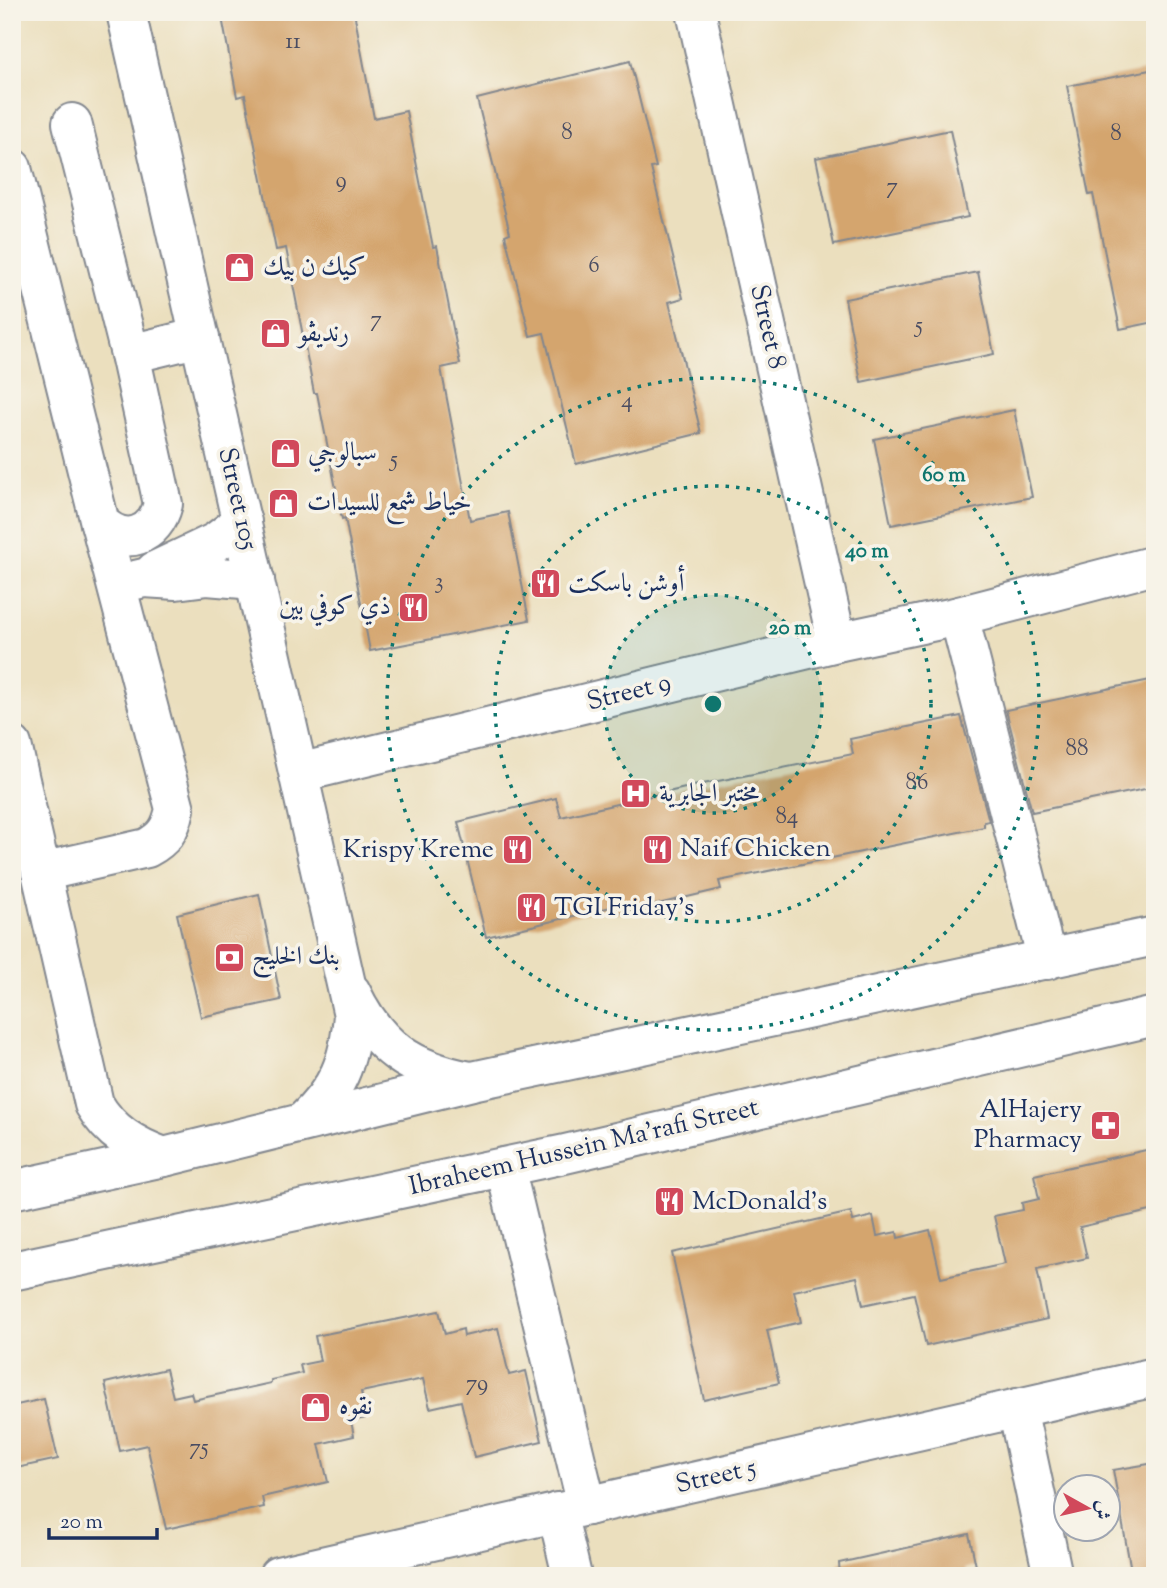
<svg xmlns="http://www.w3.org/2000/svg" width="1167" height="1588" font-family="'Sorts Mill Goudy',Amiri,serif">
	<style>
		.building { fill: #d4a56e }
		.lines { fill: none; stroke-linecap: round; stroke-linejoin: round }
		.minor-casing { stroke: #83878e; stroke-width: 42 }
		.minor { stroke: #fff; stroke-width: 38 }
		.ring { fill: none; stroke: #0f766e; stroke-width: 3.5; stroke-dasharray: 3.5 7 }
		.labels { text-anchor: middle; dominant-baseline: central; stroke-width: 7; stroke-linejoin: round; paint-order: stroke }
		.number-label { font-size: 23px; fill: #494c62 }
		.poi-label { font-size: 26px; fill: #1b2f5e; stroke: #f7f3e8; text-anchor: start }
		.street-label { font-size: 26px; fill: #1b2f5e; stroke: #f7f3e8 }
		.centre { fill: #0f766e; stroke: #f7f3e8; stroke-width: 3.5 }
		.ring-label { font-size: 21px; text-anchor: middle; font-weight: bold; fill: #0f766e; stroke: #f7f3e8; stroke-width: 7; stroke-linejoin: round; paint-order: stroke }
	</style>
	<rect width="100%" height="100%" fill="#f7f3e8"/>
	<filter id="ink" filterUnits="userSpaceOnUse"><feTurbulence type="fractalNoise" baseFrequency=".0143" numOctaves="2"/><feDisplacementMap in="SourceGraphic" scale="14" xChannelSelector="R" yChannelSelector="G"/><feConvolveMatrix kernelMatrix="1 2 1 2 8 2 1 2 1" color-interpolation-filters="sRGB"/></filter>
	<filter id="wash" filterUnits="userSpaceOnUse"><feTurbulence type="fractalNoise" baseFrequency=".00686" numOctaves="4" result="noise"/><feDisplacementMap in="SourceGraphic" scale="28" xChannelSelector="R" yChannelSelector="G"/><feGaussianBlur stdDeviation="1.57" result="paint"/><feColorMatrix in="noise" values="0 0 0 0 0 0 0 0 0 0 0 0 0 0 0 0 0 1.4 0 .05"/><feComposite in="paint" operator="in"/></filter>
	<g filter="url(#wash)">
		<rect width="100%" height="100%" fill="#ebdfbe"/>
		<g id="blocks">
			<g class="building">
				<path d="M221 12H354L374 118 406 111 433 247 437 246 460 364 441 368 470 520 508 512 529 620 370 651 345 518 342 519 317 393H314L286 248 276 250 245 95 237 97Z"/>
				<path d="M630 61 656 167 651 168 683 298 669 302 701 433 576 464 544 333 530 336 505 235 510 233 477 99Z"/>
				<path d="M1155 69V322L1120 329 1093 194 1089 195 1067 86Z"/>
				<path d="M950 130 968 217 834 245 816 158Z"/>
				<path d="M978 272 994 354 861 382 845 299Z"/>
				<path d="M1014 410 1032 497 891 525 874 439Z"/>
				<path d="M1155 679V787L1032 812 1006 710Z"/>
				<path d="M961 716 989 821 984 822V827L719 881 721 889 616 914 615 906 486 937 458 822 556 798 561 817 698 785 853 754 850 739Z"/>
				<path d="M259 894 281 1000 201 1017 177 914Z"/>
				<path d="M1155 1148V1210L1080 1227 1087 1258 1037 1269 1047 1319 926 1346 914 1294 863 1305 857 1277 794 1291 801 1322 767 1330 779 1383 704 1400 672 1253 851 1212 853 1221 873 1216 877 1236 897 1232 898 1238 930 1230 941 1278 1005 1264 994 1216 1023 1210 1022 1203 1039 1199 1034 1175Z"/>
				<path d="M439 1311 445 1334 463 1329 464 1336 498 1328 509 1375 526 1371 542 1441 474 1457 461 1401 430 1408 423 1379 361 1392 366 1418 351 1421 354 1436 319 1444 328 1482 262 1497 264 1507 166 1529 147 1445 120 1451 105 1383 166 1369 173 1397 191 1393 193 1400 271 1383V1380L302 1373 300 1365 320 1361 315 1336Z"/>
				<path d="M44 1399 58 1459 12 1469V1406Z"/>
				<path d="M1155 1463V1576H1132L1113 1470Z"/>
				<path d="M969 1534 976 1566 965 1569 967 1576H840L839 1563Z"/>
			</g>
		</g>
	</g>
	<g filter="url(#ink)">
		<use href="#blocks" fill-opacity="0" stroke="#83878e" stroke-width="2"/>
		<g class="lines">
			<defs>
				<g id="minor">
					<path d="M126 12 353 1015C349 1063 338 1089 303 1122"/>
					<path d="M696 12 837 642"/>
					<path d="M72 123 130 354 163 504C155 536 125 548 100 523"/>
					<path d="M12 168 100 523 175 809C171 829 164 839 147 848L41 872"/>
					<path d="M130 354 200 337"/>
					<path d="M155 571 216 542 242 522"/>
					<path d="M118 584 144 578 176 580 207 576 255 580"/>
					<path d="M959 616 1047 960"/>
					<path d="M12 745 94 1104C110 1132 134 1146 164 1157"/>
					<path d="M299 773 837 642 959 616 1155 565"/>
					<path d="M351 992C377 1047 411 1070 470 1081"/>
					<path d="M505 1167 587 1506"/>
					<path d="M12 1190 164 1157 472 1081 1155 936"/>
					<path d="M12 1271 565 1154 1155 1016"/>
					<path d="M1017 1408 1053 1576"/>
					<path d="M557 1512 572 1576"/>
					<path d="M278 1576 1155 1377"/>
				</g>
			</defs>
			<use href="#minor" class="minor-casing"/>
			<use href="#minor" class="minor"/>
		</g>
	</g>
	<circle cx="713" cy="704" r="109" fill="#0f766e" fill-opacity=".12"/>
	<g class="ring">
		<circle cx="713" cy="704" r="109"/>
		<circle cx="713" cy="704" r="218"/>
		<circle cx="713" cy="704" r="326"/>
	</g>
	<defs>
		<symbol id="shop-square" viewBox="-11 -11 22 22"><rect x="-9" y="-9" width="18" height="18" rx="4" fill="#d1495b" stroke="#f7f3e8"/><path d="M-5-2.5h2.3a2.7 3.5 0 0 1 5.4 0H5L5.5 6h-11ZM-1.5-2.5h3a1.5 2.3 0 0 0-3 0Z" fill="#fff"/></symbol>
		<symbol id="restaurant-square" viewBox="-11 -11 22 22"><rect x="-9" y="-9" width="18" height="18" rx="4" fill="#d1495b" stroke="#f7f3e8"/><path d="M-5-6h1v4h1v-4h1v4h1v-4h1v5L-1.5 .5V6h-2V.5L-5-1ZM5-6V6H3V1.5H1.5Q1.5-4 5-6Z" fill="#fff"/></symbol>
		<symbol id="hospital-square" viewBox="-11 -11 22 22"><rect x="-9" y="-9" width="18" height="18" rx="4" fill="#d1495b" stroke="#f7f3e8"/><path d="M-5-5h3v3.5h4V-5h3V5h-3V1.5h-4V5h-3Z" fill="#fff"/></symbol>
		<symbol id="bank-square" viewBox="-11 -11 22 22"><rect x="-9" y="-9" width="18" height="18" rx="4" fill="#d1495b" stroke="#f7f3e8"/><path d="M-6-4H6V4H-6ZM0-2.3a2.3 2.3 0 1 0 0 4.6a2.3 2.3 0 1 0 0-4.6Z" fill="#fff"/></symbol>
		<symbol id="pharmacy-square" viewBox="-11 -11 22 22"><rect x="-9" y="-9" width="18" height="18" rx="4" fill="#d1495b" stroke="#f7f3e8"/><path d="M-2-6h4v4h4v4h-4v4h-4v-4h-4v-4h4Z" fill="#fff"/></symbol>
	</defs>
	<g fill-rule="evenodd">
		<use href="#shop-square" x="222" y="250" width="35" height="35"/>
		<use href="#shop-square" x="258" y="316" width="35" height="35"/>
		<use href="#shop-square" x="268" y="436" width="35" height="35"/>
		<use href="#shop-square" x="266" y="486" width="35" height="35"/>
		<use href="#restaurant-square" x="528" y="566" width="35" height="35"/>
		<use href="#restaurant-square" x="396" y="590" width="35" height="35"/>
		<use href="#hospital-square" x="618" y="776" width="35" height="35"/>
		<use href="#restaurant-square" x="640" y="832" width="35" height="35"/>
		<use href="#restaurant-square" x="500" y="832" width="35" height="35"/>
		<use href="#restaurant-square" x="514" y="890" width="35" height="35"/>
		<use href="#bank-square" x="212" y="940" width="35" height="35"/>
		<use href="#pharmacy-square" x="1088" y="1108" width="35" height="35"/>
		<use href="#restaurant-square" x="652" y="1184" width="35" height="35"/>
		<use href="#shop-square" x="298" y="1390" width="35" height="35"/>
	</g>
	<g class="labels">
		<g class="number-label">
			<text x="293" y="42">11</text>
			<text x="567" y="133">8</text>
			<text x="1116" y="134">8</text>
			<text x="341" y="181">9</text>
			<text x="892" y="187">7</text>
			<text x="594" y="266">6</text>
			<text x="376" y="320">7</text>
			<text x="919" y="326">5</text>
			<text x="627" y="401">4</text>
			<text x="394" y="460">5</text>
			<text x="439" y="582">3</text>
			<text x="1077" y="749">88</text>
			<text x="917" y="783">86</text>
			<text x="787" y="817">84</text>
			<text x="477" y="1384">79</text>
			<text x="199" y="1448">75</text>
		</g>
		<g class="poi-label">
			<text x="263" y="268">كيك ن بيك</text>
			<text x="298" y="334">رنديڤو</text>
			<text x="308" y="453">سبالوجي</text>
			<text x="307" y="503">خياط شمع للسيدات</text>
			<text x="568" y="584">أوشن باسكت</text>
			<text x="391" y="607" text-anchor="end">ذي كوفي بين</text>
			<text x="659" y="794">مختبر الجابرية</text>
			<text x="680" y="849">Naif Chicken</text>
			<text x="494" y="850" text-anchor="end">Krispy Kreme</text>
			<text x="554" y="908">TGI Friday's</text>
			<text x="252" y="957">بنك الخليج</text>
			<text x="1082" y="1110" text-anchor="end">AlHajery<tspan x="1082" dy="30">Pharmacy</tspan></text>
			<text x="692" y="1202">McDonald's</text>
			<text x="339" y="1407">نقوه</text>
		</g>
		<g class="street-label">
			<text transform="translate(767 327) rotate(77)">Street 8</text>
			<text transform="translate(237 499) rotate(77)">Street 105</text>
			<text transform="translate(629 693) rotate(-14)">Street 9</text>
			<text transform="translate(584 1148) rotate(-13)">Ibraheem Hussein Ma'rafi Street</text>
			<text transform="translate(716 1477) rotate(-13)">Street 5</text>
		</g>
	</g>
	<circle cx="713" cy="704" r="10" class="centre"/>
	<g class="ring-label">
		<text x="944" y="481">60 m</text>
		<text x="867" y="557">40 m</text>
		<text x="790" y="634">20 m</text>
	</g>
	<rect width="1167" height="1588" fill="none" stroke="#f7f3e8" stroke-width="42"/>
	<g transform="translate(1087 1508) rotate(98)"><circle r="33" fill="#f7f3e8" stroke="#9fa5b1" stroke-width="2"/>
	<path d="M0-5L12 26L0 18L-12 26Z" fill="#d1495b"/>
	<text y="-10" font-size="19" font-weight="bold" text-anchor="middle" fill="#1b2f5e">ش</text>
	</g>
	<path d="M49 1528v10h108v-10" fill="none" stroke="#1b2f5e" stroke-width="3.5"/>
	<text x="60" y="1528" font-size="21" fill="#1b2f5e" stroke="#f7f3e8" stroke-width="5" paint-order="stroke">20 m</text>
</svg>
